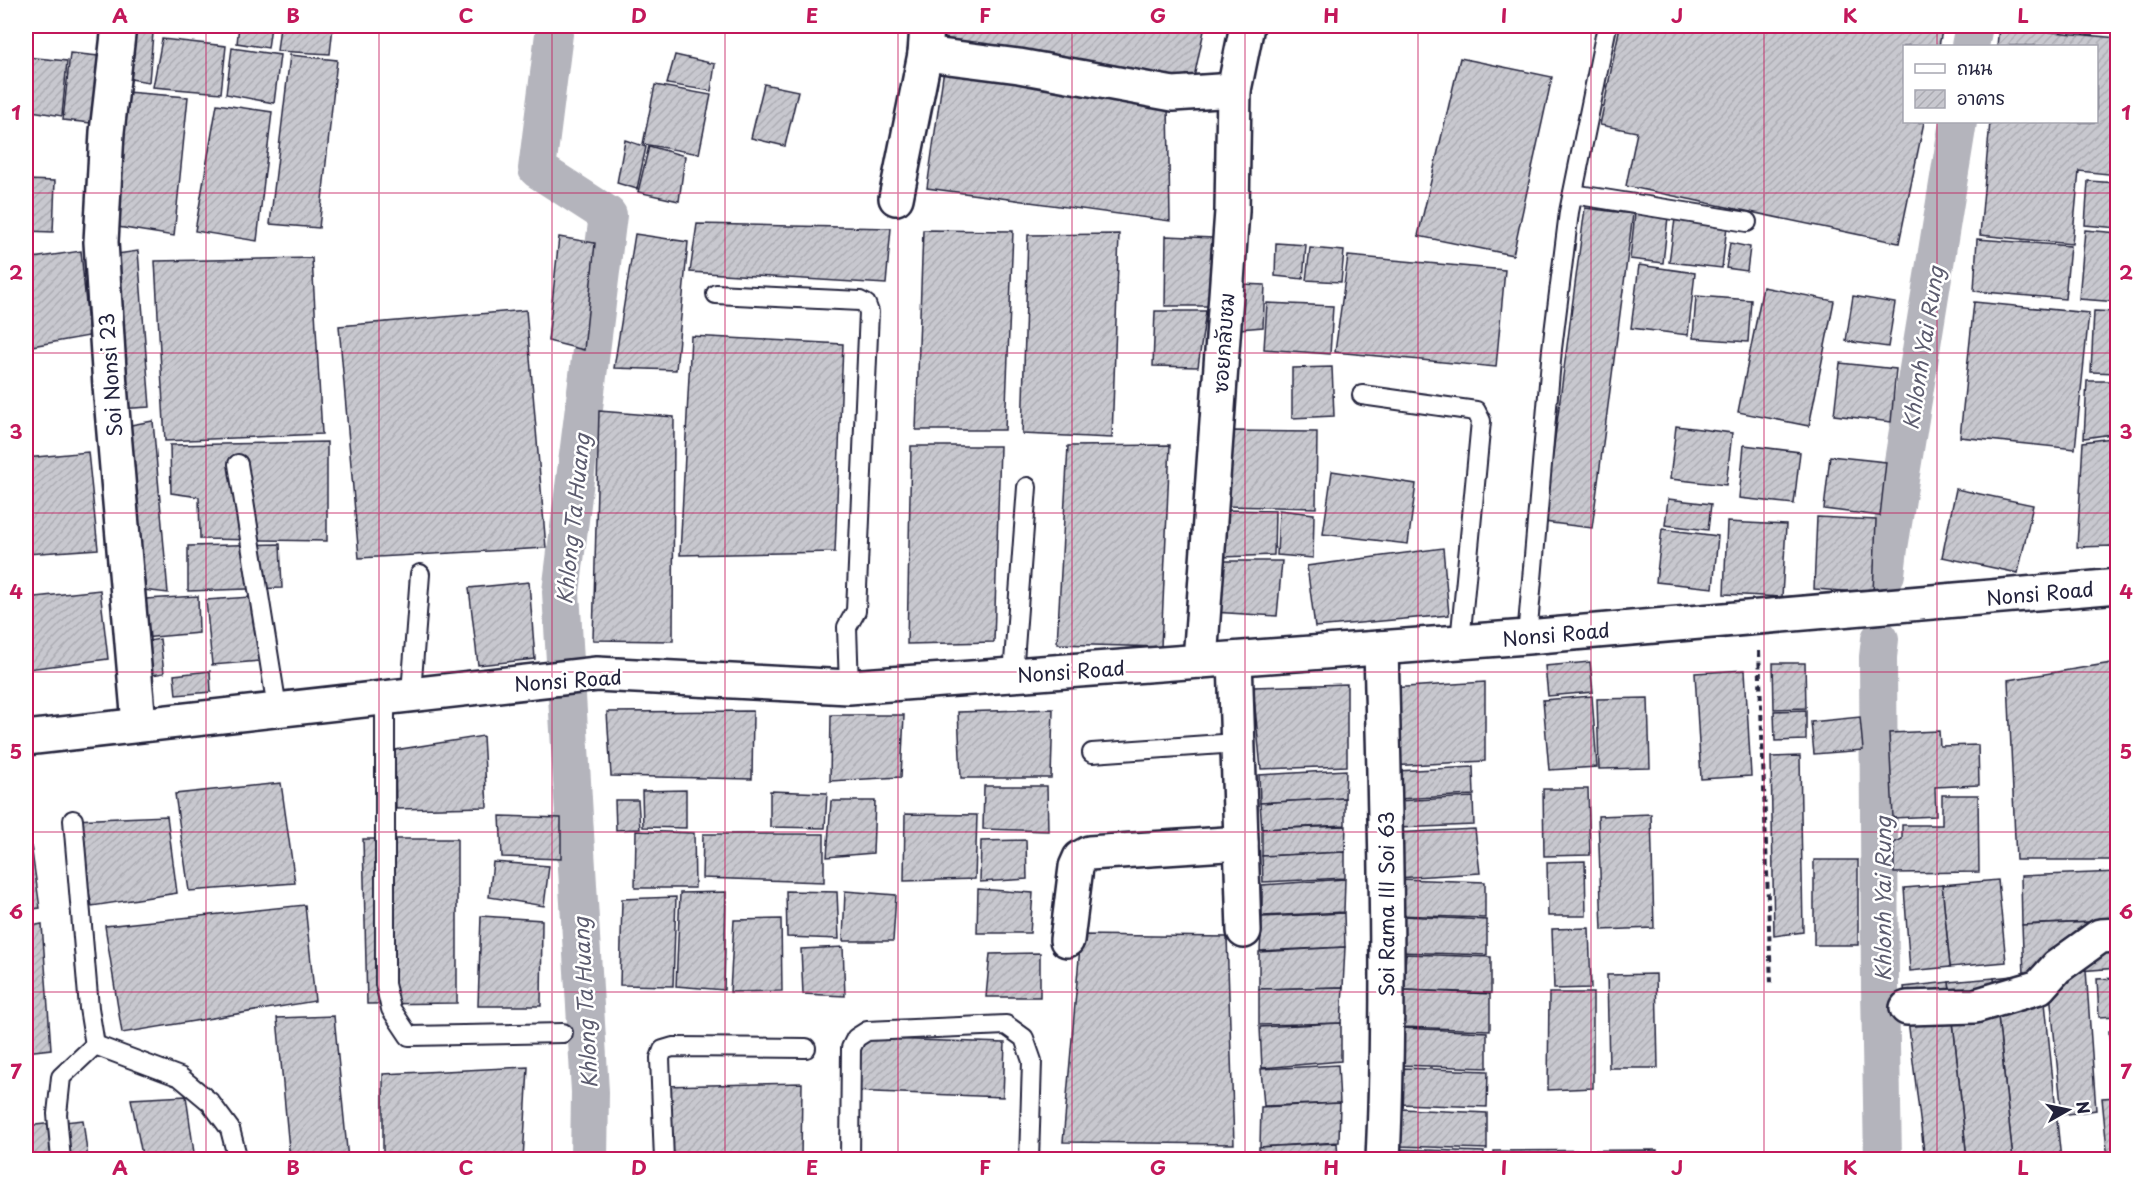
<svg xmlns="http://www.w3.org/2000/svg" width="2143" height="1185" font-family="'Playpen Sans','Playpen Sans Thai',sans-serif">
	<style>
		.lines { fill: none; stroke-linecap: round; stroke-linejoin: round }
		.canal { stroke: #b4b4bc; stroke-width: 38 }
		.building { fill: url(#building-hatch); stroke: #22223b; stroke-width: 1.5 }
		.service-casing { stroke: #22223b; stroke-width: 22 }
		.minor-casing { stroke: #22223b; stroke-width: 38 }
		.tertiary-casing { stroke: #22223b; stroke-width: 38 }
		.path { stroke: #22223b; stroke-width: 4; stroke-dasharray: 6 4.5; stroke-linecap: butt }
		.service { stroke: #fff; stroke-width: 18 }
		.minor { stroke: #fff; stroke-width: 33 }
		.tertiary { stroke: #fff; stroke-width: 33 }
		.grid { fill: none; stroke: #c2185b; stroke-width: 1.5; stroke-opacity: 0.55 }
		.labels { text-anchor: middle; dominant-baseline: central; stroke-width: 5; stroke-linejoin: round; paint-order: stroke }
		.street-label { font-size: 20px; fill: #22223b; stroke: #fff }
		.water-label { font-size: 21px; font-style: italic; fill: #5c5c6f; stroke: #fff }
		.neatline { fill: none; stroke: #c2185b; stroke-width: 2 }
		.grid-label { font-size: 20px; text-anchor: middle; font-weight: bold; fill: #c2185b }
	</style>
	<defs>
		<pattern id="building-hatch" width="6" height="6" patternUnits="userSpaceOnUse" patternTransform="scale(1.5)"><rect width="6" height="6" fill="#c8c8cf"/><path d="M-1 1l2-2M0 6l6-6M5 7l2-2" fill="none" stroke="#acacb3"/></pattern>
	</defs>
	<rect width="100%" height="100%" fill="#fff"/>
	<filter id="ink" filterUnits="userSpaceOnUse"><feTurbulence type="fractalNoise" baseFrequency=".0167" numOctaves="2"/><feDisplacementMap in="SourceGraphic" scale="12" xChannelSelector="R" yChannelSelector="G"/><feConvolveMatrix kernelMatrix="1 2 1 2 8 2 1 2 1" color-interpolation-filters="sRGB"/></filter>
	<g filter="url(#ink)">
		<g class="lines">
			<g class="canal">
				<path d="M555 26 537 169 608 215 561 592 590 1092 589 1160"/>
				<path d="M1970 46 1974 26"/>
				<path d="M1886 574 1889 548 1958 122"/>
				<path d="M1880 639 1878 657 1880 988 1883 1160"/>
			</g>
		</g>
		<g class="building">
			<path d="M239 26H271L268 48 237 43Z"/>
			<path d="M280 26H333L330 54 277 51Z"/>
			<path d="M946 26H1205L1193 82 944 42Z"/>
			<path d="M1620 26H1943L1939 46H1904V122H1924L1899 243 1626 186 1637 132 1600 125Z"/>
			<path d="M1999 27 2118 38V175L2079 171 2072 244 1980 235 1990 122H2096V46H1997Z"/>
			<path d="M123 32 153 33 149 82 118 77Z"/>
			<path d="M162 39 226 46 221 93 153 87Z"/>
			<path d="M232 48 280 55 274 103 226 94Z"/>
			<path d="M70 53 108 57 100 124 63 120Z"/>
			<path d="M290 55 337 60 319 228 270 224Z"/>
			<path d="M675 55 715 64 711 91 667 84Z"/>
			<path d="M26 57 67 61 62 116 26 110Z"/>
			<path d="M1460 58 1552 77 1513 255 1418 236Z"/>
			<path d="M944 69 1168 104 1170 221 927 188Z"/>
			<path d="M764 84 798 91 785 146 751 138Z"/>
			<path d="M655 85 711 95 699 154 643 144Z"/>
			<path d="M126 92 188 97 174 236 118 227Z"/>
			<path d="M217 104 272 112 257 241 195 231Z"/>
			<path d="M625 140 646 147 637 189 617 183Z"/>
			<path d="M649 146 685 156 679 201 638 192Z"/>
			<path d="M26 180 55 181 53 232 26 231Z"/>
			<path d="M2088 181 2118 183V228L2085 225Z"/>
			<path d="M1585 208 1633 214 1592 528 1544 522Z"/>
			<path d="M1635 213 1668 217 1663 263 1630 259Z"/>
			<path d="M1675 219 1727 226 1722 268 1669 262Z"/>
			<path d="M697 224 891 228 886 284 690 272Z"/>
			<path d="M923 230 1013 231 1005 430H916Z"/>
			<path d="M2085 230 2118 233V302L2079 299Z"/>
			<path d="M635 234 688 242 676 370 614 368Z"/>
			<path d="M1119 234 1112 438 1022 434 1028 235Z"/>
			<path d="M1166 236 1213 238 1210 306H1165Z"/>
			<path d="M559 237 595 243 584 350 548 341Z"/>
			<path d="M1977 239 2070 246 2065 299 1974 291Z"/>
			<path d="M1276 243 1306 245 1303 279 1275 276Z"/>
			<path d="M1730 243 1750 247 1747 271 1726 268Z"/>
			<path d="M1310 248 1344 251 1341 282 1306 280Z"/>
			<path d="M81 251 89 336 26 347V259Z"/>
			<path d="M138 251 150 407 100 410 89 258Z"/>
			<path d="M1348 256 1505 270 1496 367 1335 352Z"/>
			<path d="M312 258 322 434 165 441 155 261Z"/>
			<path d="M1639 265 1695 273 1688 335 1631 328Z"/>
			<path d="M1241 284 1265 285 1263 327 1240 329Z"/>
			<path d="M1763 287 1834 301 1809 426 1738 412Z"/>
			<path d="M1696 296 1751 300 1748 342 1693 338Z"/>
			<path d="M1853 296 1895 303 1888 347 1846 341Z"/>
			<path d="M1974 302 2089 313 2075 449 1960 437Z"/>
			<path d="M1267 303 1333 306 1330 354 1264 349Z"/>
			<path d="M526 310 546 548 359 558 339 326Z"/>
			<path d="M1155 311H1206L1198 367 1153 366Z"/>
			<path d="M2094 311 2118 312V373L2091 372Z"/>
			<path d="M691 336 843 344 835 552 680 555Z"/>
			<path d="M1840 363 1896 369 1891 422 1834 415Z"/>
			<path d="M1332 367 1334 416 1292 418V368Z"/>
			<path d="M2112 375H2118V433L2084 438 2087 381H2111Z"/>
			<path d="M599 411 674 417 673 641 593 640Z"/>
			<path d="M153 421 168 593 126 588 103 430Z"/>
			<path d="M1676 426 1732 433 1726 485 1670 479Z"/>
			<path d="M1228 431 1317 432 1316 508 1226 506Z"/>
			<path d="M2118 437V555L2114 546 2077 547 2083 442Z"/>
			<path d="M327 442V541L200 539 199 497 171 493 170 445Z"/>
			<path d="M1170 445 1161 647 1057 644 1068 446Z"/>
			<path d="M1744 445 1800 452 1794 504 1739 498Z"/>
			<path d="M911 446H1000L994 642 907 644Z"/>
			<path d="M88 452 98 549 26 554V458Z"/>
			<path d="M1830 456 1886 462 1880 516 1824 509Z"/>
			<path d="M1332 471 1416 484 1408 544 1323 534Z"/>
			<path d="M1956 489 2033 505 2018 573 1942 557Z"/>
			<path d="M1668 499 1711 504 1708 530 1665 525Z"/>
			<path d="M1223 510 1275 511 1274 555 1222 557Z"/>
			<path d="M1279 510 1314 514 1313 558 1277 555Z"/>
			<path d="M1817 517 1876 520 1873 593 1814 589Z"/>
			<path d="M1727 522 1786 525 1782 597 1724 594Z"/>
			<path d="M1662 529 1718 536 1713 588 1656 582Z"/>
			<path d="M280 544 282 588 188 591V546Z"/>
			<path d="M1443 548 1449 615 1315 627 1307 566Z"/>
			<path d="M1214 561H1282L1277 616 1212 612Z"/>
			<path d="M529 582 535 659 478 665 469 588Z"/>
			<path d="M100 590 108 659 28 669 26 651V598Z"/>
			<path d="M198 596 199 633 131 639 128 600Z"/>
			<path d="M251 597 260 661 212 665 206 600Z"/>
			<path d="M160 639 164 673 141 677 136 643Z"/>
			<path d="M1590 662 1593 692 1548 696 1545 666Z"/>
			<path d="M2118 662V860H2016L2008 680Z"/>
			<path d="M1773 663H1805L1806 708 1774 709Z"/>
			<path d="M1745 670 1751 776 1701 779 1695 673Z"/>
			<path d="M210 671 211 692 176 695 174 675Z"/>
			<path d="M1485 682V761L1390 766V688Z"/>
			<path d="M1347 684V766L1261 769 1253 687Z"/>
			<path d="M1592 696 1597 767 1549 770 1543 700Z"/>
			<path d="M1648 698 1650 768 1599 769 1597 699Z"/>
			<path d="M1053 709 1051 778H961L958 712Z"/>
			<path d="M1806 710V740L1775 741 1774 711Z"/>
			<path d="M753 711 752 779 611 776 607 712Z"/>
			<path d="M831 715H904L901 777 830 781Z"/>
			<path d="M1860 717 1863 750 1814 754 1811 722Z"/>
			<path d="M1939 731 1940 746 1978 745 1979 785 1935 787 1936 816 1893 818 1889 733Z"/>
			<path d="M483 736 487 807 396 809 395 750Z"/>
			<path d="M1800 756 1803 932 1774 936 1771 757Z"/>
			<path d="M1473 767 1474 795 1397 799 1396 771Z"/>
			<path d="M1346 770 1345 798 1260 803 1259 775Z"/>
			<path d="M281 783 295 883 189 891 175 794Z"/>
			<path d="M984 786H1047L1048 831 983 829Z"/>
			<path d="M1543 789H1588L1590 855 1544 856Z"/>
			<path d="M686 790V828L643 827 642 791Z"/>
			<path d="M770 791 827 793 825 828 770 827Z"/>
			<path d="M1942 795H1978L1979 872 1894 873V843L1902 839V825H1942Z"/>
			<path d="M1473 797 1474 825 1397 828 1396 801Z"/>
			<path d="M1345 798V825L1262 829 1260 803Z"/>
			<path d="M615 800H638L640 829 616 830Z"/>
			<path d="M831 801H875L873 853 827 857Z"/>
			<path d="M26 810 40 908 26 910Z"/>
			<path d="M905 814 977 815 975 879 904 881Z"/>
			<path d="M1651 814 1654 928 1602 930 1598 816Z"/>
			<path d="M167 816 177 893 92 906 73 820Z"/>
			<path d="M500 816 561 818V859L502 857Z"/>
			<path d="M1346 826 1345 852 1262 856V829Z"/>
			<path d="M1475 829 1480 873 1396 878 1394 833Z"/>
			<path d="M636 831 694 833 695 888H635Z"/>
			<path d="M703 834H824V882L702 878Z"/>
			<path d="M363 839H457V1003L367 1004Z"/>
			<path d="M1026 840 1027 879 980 882 981 841Z"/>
			<path d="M1345 852V878L1263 882 1262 856Z"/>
			<rect x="1814" y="860" width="44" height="85"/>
			<path d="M1585 861 1586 916H1548L1547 862Z"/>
			<path d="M493 862 549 866 544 906 489 897Z"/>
			<path d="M2118 872V921L2022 925 2021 876Z"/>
			<path d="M1345 879 1344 912 1262 916V885Z"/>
			<path d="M1399 879 1485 882V918L1396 915Z"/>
			<path d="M1998 880 2006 962 1950 967 1942 885Z"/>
			<path d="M1942 885 1950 967 1910 971 1904 888Z"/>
			<path d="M978 889 1033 893 1030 933H977Z"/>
			<path d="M786 891 837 892 839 939 787 937Z"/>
			<path d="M845 891 896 895 893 941H843Z"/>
			<path d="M726 892 724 990 676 986 680 893Z"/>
			<path d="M676 897 673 986 620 985 622 899Z"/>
			<path d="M305 905 315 1001 122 1033 105 926Z"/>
			<path d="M1344 913 1345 947 1260 951 1262 917Z"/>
			<path d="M481 916 542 920 541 1006H478Z"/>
			<path d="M1402 916 1487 920V955L1399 952Z"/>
			<path d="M781 919 782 991 730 992 734 920Z"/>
			<path d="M2118 921V968L2024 975 2022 925Z"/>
			<path d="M42 924 51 1049 26 1052V927Z"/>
			<path d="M1589 928 1591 988 1554 989 1552 929Z"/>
			<path d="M1081 935 1227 937 1234 1144 1063 1142Z"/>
			<path d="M843 947 845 996 803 994 801 949Z"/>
			<path d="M1345 947 1343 987 1259 989V952Z"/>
			<path d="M1040 953V997H986L990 954Z"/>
			<path d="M1406 954 1491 957V993L1403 990Z"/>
			<path d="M2086 970 2096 1110 2062 1115 2048 972Z"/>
			<path d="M2042 973 2061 1160H2013L1994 978Z"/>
			<path d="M1656 974 1658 1068H1609L1607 975Z"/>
			<path d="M1994 978 2013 1160H1967L1949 982Z"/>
			<path d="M2118 978V1016L2099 1017 2097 979Z"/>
			<path d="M1949 982 1967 1160H1925L1904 987Z"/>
			<path d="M1343 987 1341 1023 1259 1025V989Z"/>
			<path d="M1404 990 1490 994V1030L1401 1027Z"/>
			<path d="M1549 993H1593V1088L1548 1090Z"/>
			<path d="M334 1016 348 1160H290L277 1018Z"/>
			<path d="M1341 1023V1061L1262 1068 1260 1027Z"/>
			<path d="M1401 1028 1487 1032V1068L1398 1065Z"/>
			<path d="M2109 1031H2118V1075H2112Z"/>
			<path d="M856 1038 1005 1043 1003 1097 850 1091Z"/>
			<path d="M1338 1065 1340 1103 1264 1106 1261 1069Z"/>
			<path d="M528 1067 523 1160H383V1074Z"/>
			<path d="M1402 1068 1488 1071 1487 1107 1399 1104Z"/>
			<path d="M802 1083 801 1160H662L661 1086Z"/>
			<path d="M186 1096 195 1160H143L131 1099Z"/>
			<path d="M2118 1097V1160H2108L2102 1098Z"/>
			<path d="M1340 1103 1339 1142 1260 1147 1261 1107Z"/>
			<path d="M1402 1109 1487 1113V1149L1399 1146Z"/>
			<path d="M83 1120 88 1160H26V1126Z"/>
			<path d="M1337 1143 1338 1160H1259V1147Z"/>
			<path d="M1398 1149 1484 1152V1160H1398Z"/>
			<path d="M1657 1150V1160H1494V1151Z"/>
		</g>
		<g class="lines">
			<defs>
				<g id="service">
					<path d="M1573 194 1747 222"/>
					<path d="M716 294 860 301 866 304 869 312 856 611 847 627 849 687"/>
					<path d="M1362 395 1476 411 1481 421 1460 642"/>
					<path d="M238 464 277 708"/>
					<path d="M1527 637 1552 349 1569 212 1607 26"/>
					<path d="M1013 675 1027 487"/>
					<path d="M411 693 420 574"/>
					<path d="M385 696V984L391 1009 409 1036 563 1033"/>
					<path d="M1092 753 1237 743"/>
					<path d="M95 1045 180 1077 210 1102 230 1129 238 1160"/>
					<path d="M61 1160 57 1114 61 1077 95 1045 89 1008 73 820"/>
					<path d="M664 1160 660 1058 663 1050 673 1047 806 1048"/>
					<path d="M850 1160 851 1048 856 1038 867 1031 1006 1025 1024 1038 1032 1061 1029 1160"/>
				</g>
				<g id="minor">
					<path d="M119 26 107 132 101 242 110 386 139 724"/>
					<path d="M927 26 925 54 1019 66 1173 94 1234 90"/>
					<path d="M896 198 925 54"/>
					<path d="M1381 648C1385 818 1391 989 1383 1160"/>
					<path d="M1235 659 1244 931"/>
					<path d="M1200 661 1232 211 1234 90 1247 26"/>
					<path d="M1067 940 1076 867 1080 858 1089 853 1241 843"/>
					<path d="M1907 1008 1975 1006 2039 987 2057 967 2100 936 2118 935"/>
				</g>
				<path id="tertiary" d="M26 738 597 674 849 687 1527 637 2118 586"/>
			</defs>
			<use href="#service" class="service-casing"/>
			<use href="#minor" class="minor-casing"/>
			<use href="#tertiary" class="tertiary-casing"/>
			<path class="path" d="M1759 651 1771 983"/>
			<use href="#service" class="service"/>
			<use href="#minor" class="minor"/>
			<use href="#tertiary" class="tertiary"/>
		</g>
	</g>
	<path class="grid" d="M206 26V1160M379 26V1160M552 26V1160M725 26V1160M898 26V1160M1072 26V1160M1245 26V1160M1418 26V1160M1591 26V1160M1764 26V1160M1937 26V46M1937 122V1160M26 193H2118M26 353H2118M26 513H2118M26 672H2118M26 832H2118M26 992H2118"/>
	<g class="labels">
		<g class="street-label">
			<text transform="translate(1223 343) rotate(-86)">ซอยกลับชม</text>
			<text transform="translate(110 375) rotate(-94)">Soi Nonsi 23</text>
			<text transform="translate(2040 593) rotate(-5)">Nonsi Road</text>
			<text transform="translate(1556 634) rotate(-5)">Nonsi Road</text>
			<text transform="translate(1071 671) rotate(-4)">Nonsi Road</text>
			<text transform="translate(568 680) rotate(-4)">Nonsi Road</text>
			<text transform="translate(1386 904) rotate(-90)">Soi Rama III Soi 63</text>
		</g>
		<g class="water-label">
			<text transform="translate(1922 348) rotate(-81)">Khlonh Yai Rung</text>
			<text transform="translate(572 519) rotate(-84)">Khlong Ta Huang</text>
			<text transform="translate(1882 899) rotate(-90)">Khlonh Yai Rung</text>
			<text transform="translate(584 1003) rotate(-93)">Khlong Ta Huang</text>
		</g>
	</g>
	<rect width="2143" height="1185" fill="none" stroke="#fff" stroke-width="66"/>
	<rect x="1903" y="45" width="195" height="78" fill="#ffffff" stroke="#a7a7b1" stroke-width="1.5"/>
	<rect x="1915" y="64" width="30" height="9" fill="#ffffff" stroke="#a7a7b1" stroke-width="1.5"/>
	<text x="1957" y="75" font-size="18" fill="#22223b">ถนน</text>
	<rect x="1915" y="90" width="30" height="18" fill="url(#building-hatch)" stroke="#a7a7b1" stroke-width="1.5"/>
	<text x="1957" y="105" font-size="18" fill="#22223b">อาคาร</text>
	<g transform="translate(2068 1110) rotate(81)" stroke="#ffffff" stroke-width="4.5" paint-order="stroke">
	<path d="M0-4.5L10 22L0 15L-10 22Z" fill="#22223b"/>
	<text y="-9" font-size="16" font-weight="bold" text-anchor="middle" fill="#22223b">N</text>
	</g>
	<rect x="33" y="33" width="2077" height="1119" class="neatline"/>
	<g class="grid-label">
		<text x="120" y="23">A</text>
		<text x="293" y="23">B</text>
		<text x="466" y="23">C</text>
		<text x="639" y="23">D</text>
		<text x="812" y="23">E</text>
		<text x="985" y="23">F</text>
		<text x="1158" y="23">G</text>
		<text x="1331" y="23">H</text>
		<text x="1504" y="23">I</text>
		<text x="1677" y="23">J</text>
		<text x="1850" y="23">K</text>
		<text x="2023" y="23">L</text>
		<text x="16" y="120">1</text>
		<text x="2126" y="120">1</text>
		<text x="16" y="280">2</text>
		<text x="2126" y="280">2</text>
		<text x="16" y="439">3</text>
		<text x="2126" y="439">3</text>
		<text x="16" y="599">4</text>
		<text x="2126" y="599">4</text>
		<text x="16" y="759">5</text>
		<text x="2126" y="759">5</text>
		<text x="16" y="919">6</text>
		<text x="2126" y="919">6</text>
		<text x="16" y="1079">7</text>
		<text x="2126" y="1079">7</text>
		<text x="120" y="1175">A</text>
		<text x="293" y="1175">B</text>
		<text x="466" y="1175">C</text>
		<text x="639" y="1175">D</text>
		<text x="812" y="1175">E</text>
		<text x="985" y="1175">F</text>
		<text x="1158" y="1175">G</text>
		<text x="1331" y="1175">H</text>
		<text x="1504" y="1175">I</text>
		<text x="1677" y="1175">J</text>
		<text x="1850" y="1175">K</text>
		<text x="2023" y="1175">L</text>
	</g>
</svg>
